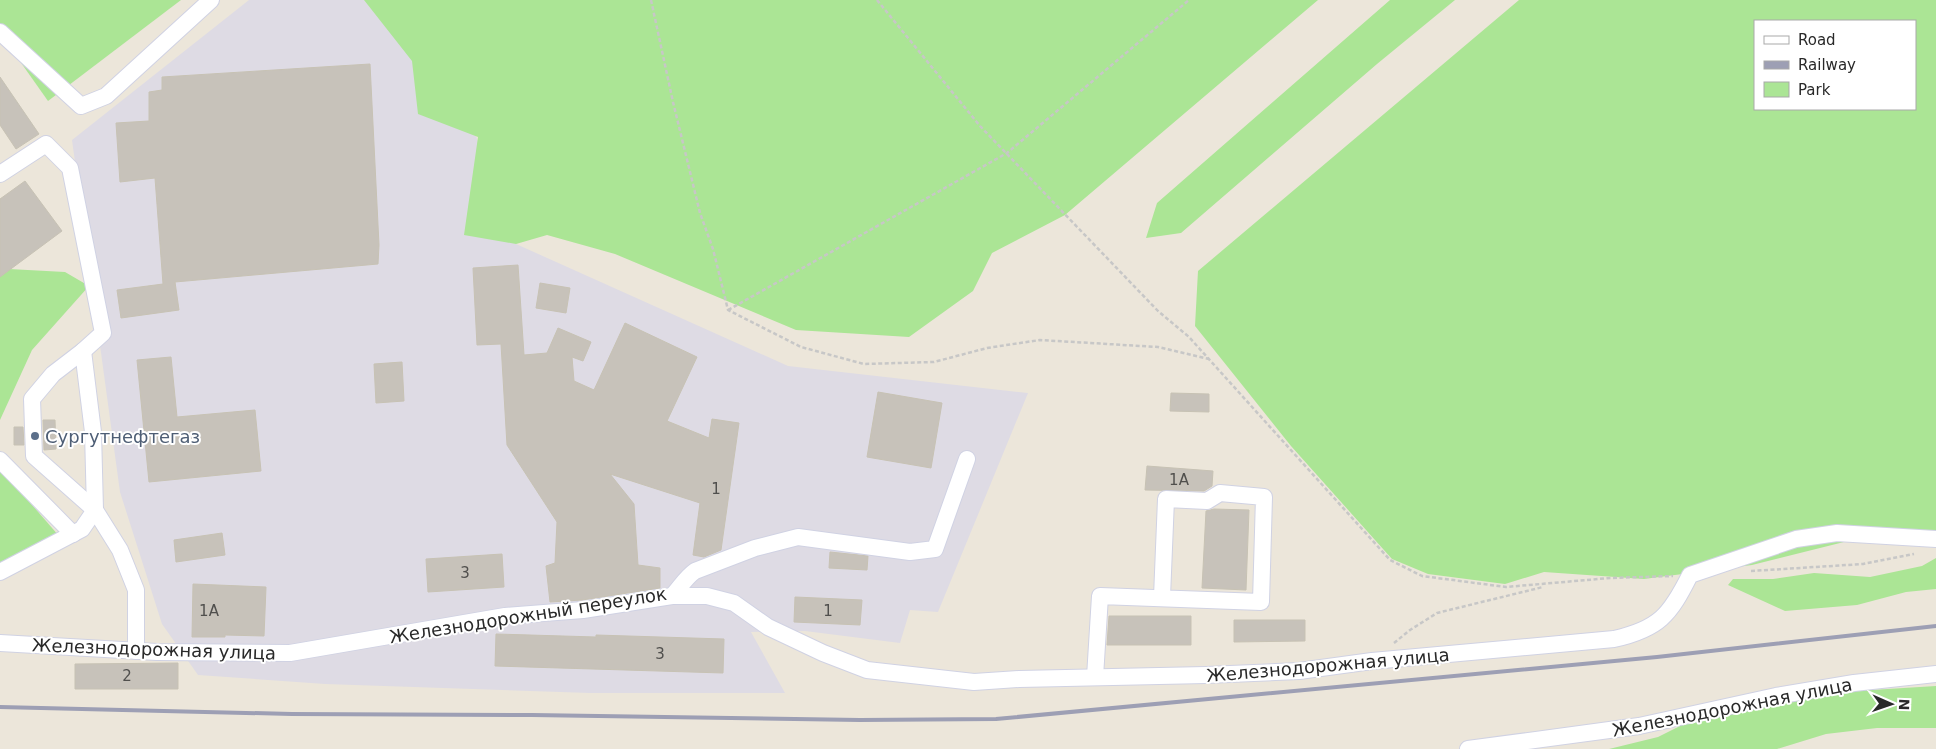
<svg xmlns="http://www.w3.org/2000/svg" width="1936" height="749" font-family="'DejaVu Sans',sans-serif">
	<style>
		.industrial { fill: #dedbe4 }
		.green { fill: #abe595; fill-rule: evenodd }
		.building { fill: #c7c2ba; stroke: #c7c2b4 }
		.lines { fill: none; stroke-linecap: round; stroke-linejoin: round }
		.minor-casing { stroke: #d0d2e3; stroke-width: 18 }
		.path { stroke: #c7c7c7; stroke-width: 2.5; stroke-dasharray: 4 2.5; stroke-linecap: butt }
		.minor { stroke: #fff; stroke-width: 16 }
		.rail { stroke: #9d9fb4; stroke-width: 4 }
		.service-dot { fill: #5c6f8a; stroke: #fff; stroke-width: 2 }
		.labels { text-anchor: middle; dominant-baseline: central; stroke-width: 4; stroke-linejoin: round; paint-order: stroke }
		.number-label { font-size: 15px; fill: #504f4d }
		.service-label { font-size: 18px; fill: #4e5e75; stroke: #fff; text-anchor: start }
		.street-label { font-size: 18px; fill: #292929; stroke: #fff }
	</style>
	<rect width="100%" height="100%" fill="#ece6da"/>
	<path class="industrial" d="M249 0H404L455 80 516 244 788 366 1028 393 938 612 910 610 900 643 805 631 751 632 785 693H590L325 684 198 675 162 624 120 492 72 140Z"/>
	<g class="green">
		<path d="M0 0H181L48 101 0 33Z"/>
		<path d="M364 0H1318L1065 215 992 253 973 291 909 337 796 330 615 254 547 235 516 244 464 235 478 137 418 114 412 61Z"/>
		<path d="M1390 0H1455L1377 64 1181 233 1146 238 1157 203Z"/>
		<path d="M1519 0H1936V539L1848 541 1752 565 1644 579 1544 572 1505 584 1428 574 1392 559 1291 446 1195 326 1198 271ZM1755 21H1915V109H1755Z"/>
		<path d="M0 267 9 269 65 272 89 286 32 350 0 420Z"/>
		<path d="M0 468 59 536 0 568Z"/>
		<path d="M1936 558V589L1906 592 1857 605 1785 611 1728 585 1733 579H1773L1814 573 1870 577 1922 566Z"/>
		<path d="M1936 686V728H1877L1826 734 1777 749H1609L1658 737 1704 714 1823 693Z"/>
	</g>
	<g class="building">
		<path d="M370 64 379 245 378 264 175 282 179 310 121 318 117 290 163 284 155 178 120 182 116 123 149 121V92L162 90V77Z"/>
		<path d="M0 77 39 134 16 149 0 125Z"/>
		<path d="M25 181 62 231 0 277V199Z"/>
		<path d="M518 265 524 355 547 353 558 328 591 342 583 361 572 357 574 381 594 390 625 323 697 357 667 421 709 438 712 419 739 423 721 550 704 557 693 555 700 503 610 474 634 504 638 565 660 568V588L582 600 550 602 546 566 555 563 557 522 507 445 501 344 477 345 473 268Z"/>
		<path d="M540 283 570 288 566 313 536 308Z"/>
		<path d="M171 357 177 417 255 410 261 471 149 482 137 360Z"/>
		<path d="M402 362 404 401 376 403 374 364Z"/>
		<path d="M878 392 942 403 931 468 867 457Z"/>
		<path d="M1171 393 1209 394V412L1170 411Z"/>
		<path d="M43 420H55L56 449 44 450Z"/>
		<path d="M14 427H23L24 445H14Z"/>
		<path d="M1147 466 1213 471 1212 486 1204 491 1145 490Z"/>
		<path d="M1214 509 1249 510 1246 590 1202 588 1206 511Z"/>
		<path d="M222 533 225 555 176 562 174 540Z"/>
		<path d="M830 552 868 556 867 570 829 568Z"/>
		<path d="M502 554 504 587 428 592 426 559Z"/>
		<path d="M193 584 266 587 264 636 225 635V637H192Z"/>
		<path d="M795 597 862 600 860 625 794 622Z"/>
		<path d="M1109 616H1191V645H1107Z"/>
		<path d="M1234 620H1305V641L1234 642Z"/>
		<path d="M496 634 596 637V635L724 639 723 673 495 666Z"/>
		<path d="M178 663V689H75V664Z"/>
	</g>
	<g class="lines">
		<defs>
			<g id="minor">
				<path d="M0 32 81 106 106 96 211 0"/>
				<path d="M0 174 46 144 70 168 103 333 83 351 53 374 32 399 34 456 95 510 120 550 136 590V651"/>
				<path d="M0 460 73 534"/>
				<path d="M0 572 82 529 95 510 93 432 83 351"/>
				<path d="M672 596H707L734 603 768 627 823 653 867 670 974 682 1019 679 1206 675 1299 671 1372 661 1614 639C1659 629 1670 615 1690 575L1796 539 1837 533 1936 539"/>
				<path d="M0 643 157 652 290 653 505 616 583 610 672 596C680 588 685 578 695 571L755 548 798 537 910 552 935 549 967 459"/>
				<path d="M1095 677 1100 596 1261 602 1264 497 1220 493 1207 501 1166 499 1162 597"/>
				<path d="M1468 749 1639 726 1776 696 1854 683 1936 674"/>
			</g>
		</defs>
		<use href="#minor" class="minor-casing"/>
		<g class="path">
			<path d="M651 0 673 102 700 213 713 249 728 310 801 347 864 364 934 362 987 348 1040 340 1158 347 1209 359"/>
			<path d="M877 0 980 126 1158 311 1189 337 1390 560 1422 576 1506 587 1610 578 1673 576"/>
			<path d="M728 310 1007 153 1189 0"/>
			<path d="M1751 571 1863 564 1914 554"/>
			<path d="M1394 643 1410 630 1437 613 1543 587"/>
		</g>
		<use href="#minor" class="minor"/>
		<path class="rail" d="M0 707 292 714 532 715 860 720 996 719 1657 657 1936 626"/>
	</g>
	<circle class="service-dot" cx="35" cy="436" r="5"/>
	<g class="labels">
		<g class="number-label">
			<text x="1179" y="480">1А</text>
			<text x="716" y="489">1</text>
			<text x="465" y="573">3</text>
			<text x="209" y="611">1А</text>
			<text x="828" y="611">1</text>
			<text x="660" y="654">3</text>
			<text x="127" y="676">2</text>
		</g>
		<g class="service-label">
			<text x="45" y="436">Сургутнефтегаз</text>
		</g>
		<g class="street-label">
			<text transform="translate(528 615) rotate(-9)">Железнодорожный переулок</text>
			<text transform="translate(154 649) rotate(2)">Железнодорожная улица</text>
			<text transform="translate(1328 665) rotate(-5)">Железнодорожная улица</text>
			<text transform="translate(1732 707) rotate(-11)">Железнодорожная улица</text>
		</g>
	</g>
	<rect x="1754" y="20" width="162" height="90" fill="#ffffff" stroke="#a9a9a9"/>
	<rect x="1764" y="36" width="25" height="8" fill="#ffffff" stroke="#a9a9a9"/>
	<text x="1798" y="45" font-size="15" fill="#292929">Road</text>
	<rect x="1764" y="61" width="25" height="8" fill="#9d9fb4" stroke="#a9a9a9"/>
	<text x="1798" y="70" font-size="15" fill="#292929">Railway</text>
	<rect x="1764" y="82" width="25" height="15" fill="#abe595" stroke="#a9a9a9"/>
	<text x="1798" y="95" font-size="15" fill="#292929">Park</text>
	<g transform="translate(1891 704) rotate(92)" stroke="#ffffff" stroke-width="4" paint-order="stroke">
	<path d="M0-4L9 19L0 12L-9 19Z" fill="#292929"/>
	<text y="-8" font-size="14" font-weight="bold" text-anchor="middle" fill="#292929">N</text>
	</g>
</svg>
